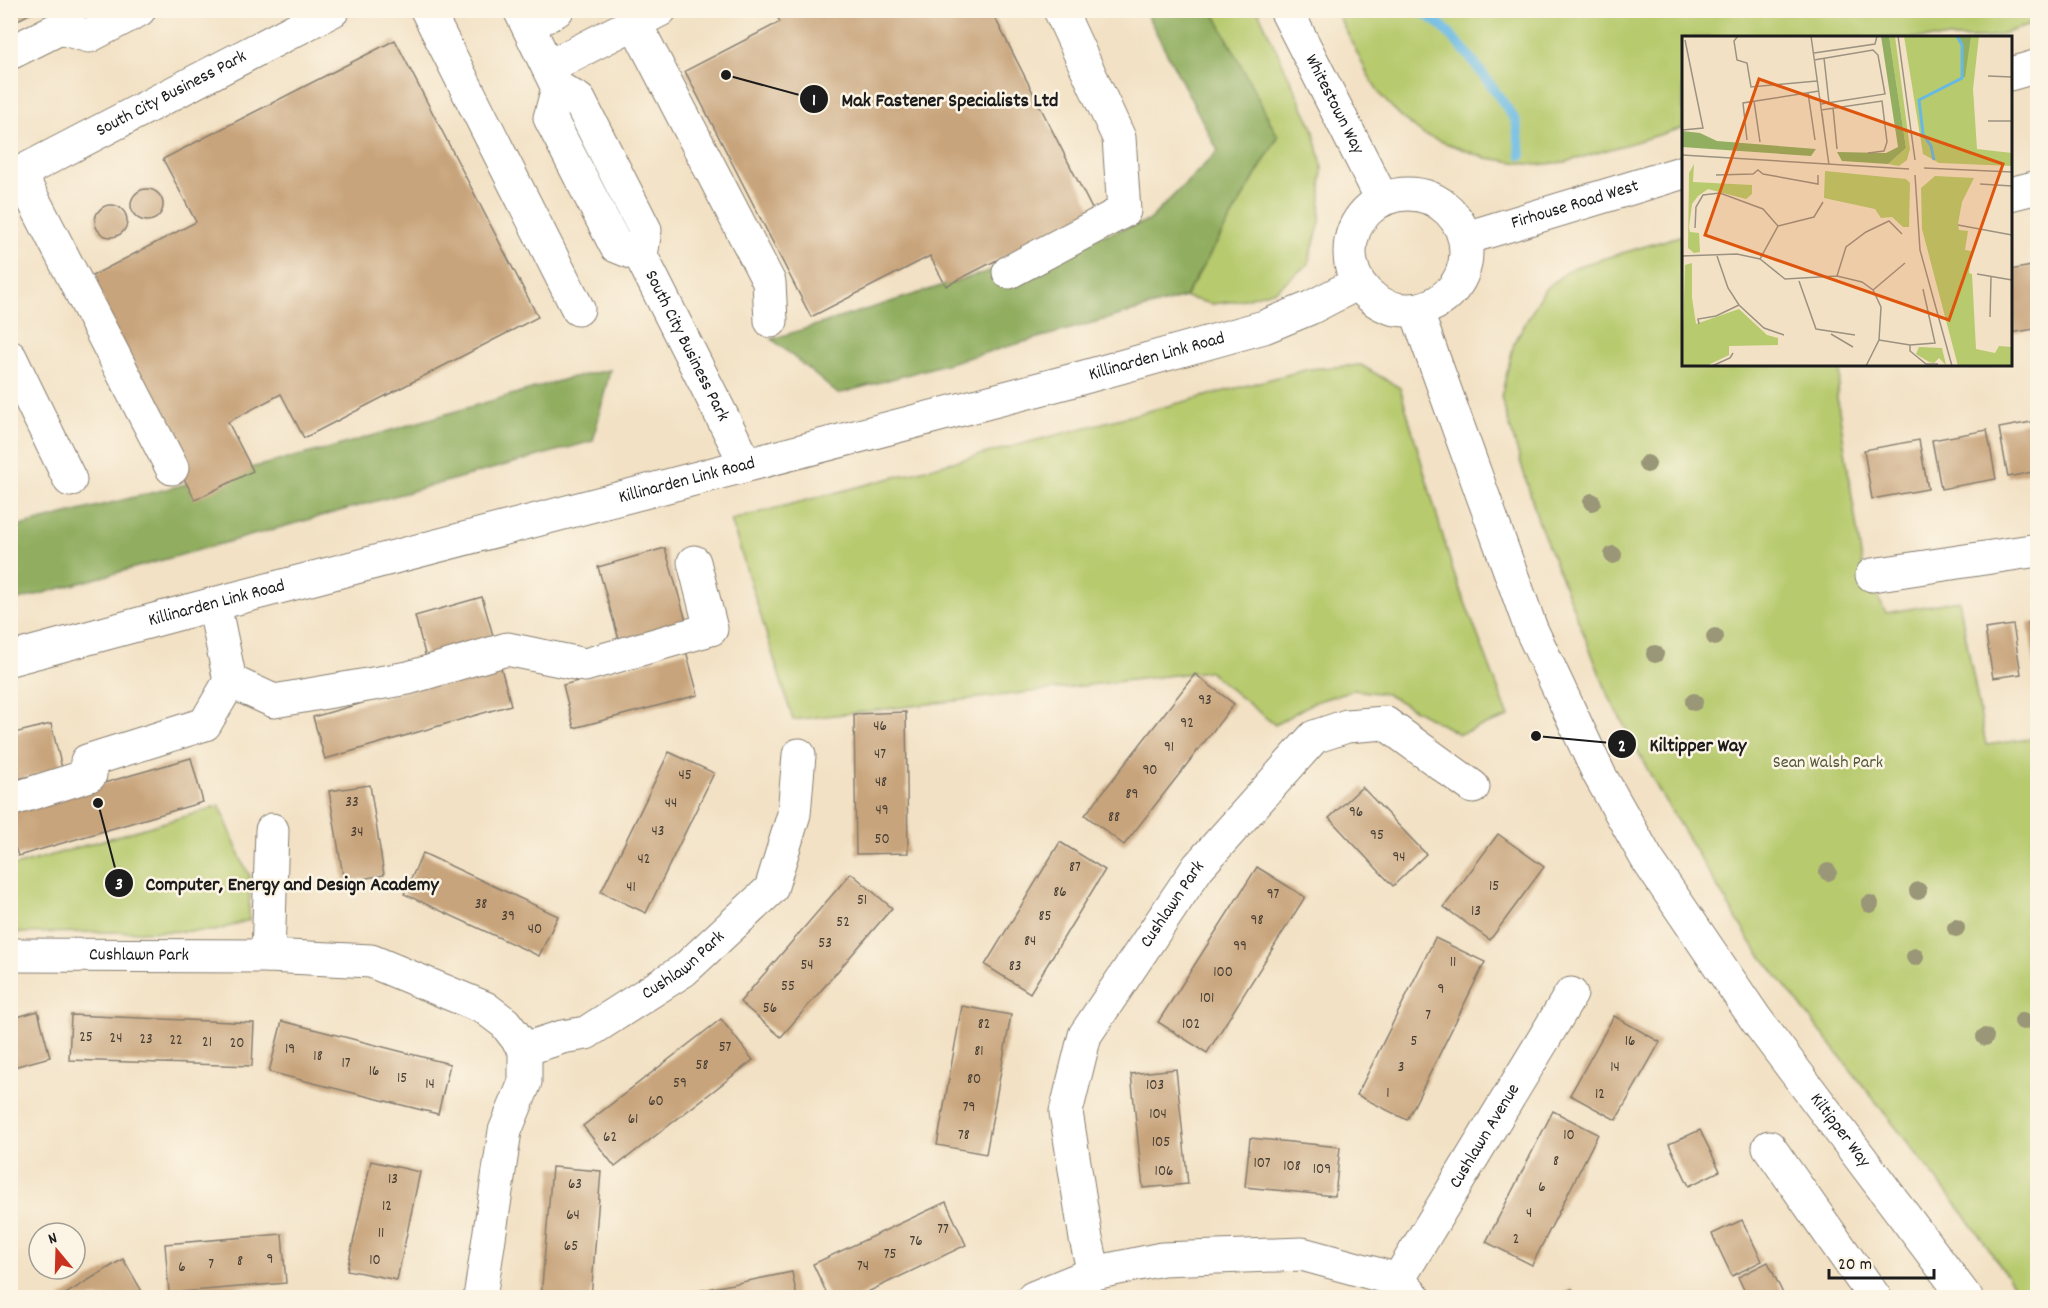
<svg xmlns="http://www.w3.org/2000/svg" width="2048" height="1308" font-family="Dekko,sans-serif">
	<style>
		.green { fill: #b7ca6e; stroke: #6a7345; stroke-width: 1.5 }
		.forest { fill: #91ae61; stroke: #56653e; stroke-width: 1.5 }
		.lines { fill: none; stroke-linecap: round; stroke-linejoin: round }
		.stream { stroke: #67b9e3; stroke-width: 10 }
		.building { fill: #c8a47c }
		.minor-casing { stroke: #877e70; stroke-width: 35 }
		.minor { stroke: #fff; stroke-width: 33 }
		.tree { fill: #9a9678 }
		.labels { text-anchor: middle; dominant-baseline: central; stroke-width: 5; stroke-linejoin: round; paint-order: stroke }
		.number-label { font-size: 15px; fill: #473e34 }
		.street-label { font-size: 18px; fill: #1c1c1c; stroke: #fcf5e5 }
		.park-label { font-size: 18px; fill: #525939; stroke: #fcf5e5 }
		.inset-river { fill: none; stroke: #67b9e3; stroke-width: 3 }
		.inset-road { fill: none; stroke: #9c9281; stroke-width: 1.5 }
		.view { fill: #de560d; fill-opacity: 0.15; stroke: #de560d; stroke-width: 3 }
		.inset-edge { fill: none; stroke: #1c1c1c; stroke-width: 3 }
		.leader { fill: none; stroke: #1c1c1c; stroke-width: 2 }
		.callout-dot { fill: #1c1c1c; stroke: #fcf5e5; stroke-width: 2 }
		.mark-label { font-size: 18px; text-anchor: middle; font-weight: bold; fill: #fff }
		.callout-label { font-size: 20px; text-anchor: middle; font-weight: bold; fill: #1c1c1c; stroke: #fcf5e5; stroke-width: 5; stroke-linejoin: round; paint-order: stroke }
	</style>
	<rect width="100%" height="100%" fill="#fcf5e5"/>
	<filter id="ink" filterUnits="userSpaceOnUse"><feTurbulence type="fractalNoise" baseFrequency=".0167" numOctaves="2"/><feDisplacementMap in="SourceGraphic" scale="12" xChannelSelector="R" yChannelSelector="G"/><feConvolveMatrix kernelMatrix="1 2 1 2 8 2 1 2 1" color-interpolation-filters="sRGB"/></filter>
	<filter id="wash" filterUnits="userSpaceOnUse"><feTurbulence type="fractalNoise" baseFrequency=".008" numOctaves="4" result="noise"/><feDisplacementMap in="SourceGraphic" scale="24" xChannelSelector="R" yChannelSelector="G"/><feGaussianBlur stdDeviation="1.35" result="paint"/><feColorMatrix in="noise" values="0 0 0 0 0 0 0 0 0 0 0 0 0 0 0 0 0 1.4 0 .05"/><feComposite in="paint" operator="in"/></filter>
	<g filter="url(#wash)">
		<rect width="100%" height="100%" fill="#f2e1c4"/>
		<g class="green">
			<path d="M2037 10V23L1988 38H1684L1683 128 1566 162 1536 165 1486 158 1424 135 1401 117 1382 97 1368 75 1336 11Z"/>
			<path d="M1213 11H1258L1313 128 1322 165 1320 222 1308 264 1276 290 1237 301 1212 304 1185 297 1278 137Z"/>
			<path d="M1683 235 1684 364 1842 365 1837 397 1863 569 1886 613 1959 600 1986 745 2037 738V1297H2022L1970 1222 1752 944 1659 791 1609 697 1539 523 1501 397 1514 343 1545 289 1572 268Z"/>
			<path d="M1361 365 1400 388 1453 571 1509 717 1459 734 1386 694 1353 690 1312 703 1275 725 1208 671 793 720 731 520 1309 369Z"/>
			<path d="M220 806 243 864 250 876 249 920 215 931 11 933V867Z"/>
		</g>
		<g class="forest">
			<path d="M1145 11H1213L1278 137 1185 297 838 394 772 339 1148 221 1218 151Z"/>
			<path d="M610 370 593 441 11 602V528L334 447 569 378Z"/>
		</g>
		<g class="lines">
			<path class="stream" d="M1419 10 1440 24 1466 52 1493 88 1516 121 1521 155"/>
		</g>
		<g id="blocks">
			<g class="building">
				<path d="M10 10H37L10 24Z"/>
				<path d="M774 10H991L1092 209 1075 220 946 286 930 256 811 317 685 71 780 22Z"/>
				<path d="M395 40 538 317 304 438 281 394 228 422 253 471 195 500 82 281 196 222 163 159Z"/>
				<circle cx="147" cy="205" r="16"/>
				<circle cx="111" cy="221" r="16"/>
				<path d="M2037 265V325L2035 315H2033L2035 329 2010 333V270Z"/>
				<path d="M2037 421V471L2008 477 1999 428Z"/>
				<path d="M1987 430 1996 479 1941 489 1932 440Z"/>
				<path d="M1919 440 1928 489 1872 499 1864 450Z"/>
				<path d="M665 548 687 624 620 643 598 567Z"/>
				<path d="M482 597 494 639 426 658 415 616Z"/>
				<path d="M2037 622V674H2036L2028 623Z"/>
				<path d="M2013 625 2021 674 1993 678 1985 629Z"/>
				<path d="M686 651 698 695 574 728 563 685Z"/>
				<path d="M500 664 511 705 325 759 313 717Z"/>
				<path d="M1195 674 1234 704 1124 845 1085 815Z"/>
				<path d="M906 712 908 853 856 854 854 714Z"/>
				<path d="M51 724 62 768 10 781V734Z"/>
				<path d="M669 752 714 773 646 913 601 892Z"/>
				<path d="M191 758 203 802 18 856 10 832V810Z"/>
				<path d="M370 785 384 875 344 882 329 791Z"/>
				<path d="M1362 787 1426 854 1393 886 1329 818Z"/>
				<path d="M1498 834 1544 867 1490 940 1444 907Z"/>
				<path d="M1060 842 1105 870 1030 993 985 965Z"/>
				<path d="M423 853 558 916 539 956 404 894Z"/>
				<path d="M1257 867 1305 897 1207 1053 1158 1022Z"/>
				<path d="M851 873 892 908 781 1037 740 1002Z"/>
				<path d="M1435 938 1485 962 1407 1120 1357 1095Z"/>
				<path d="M962 1006 1011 1015 986 1154 937 1145Z"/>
				<path d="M38 1011 50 1057 10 1068V1019Z"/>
				<path d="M71 1015 254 1023 252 1066 69 1060Z"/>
				<path d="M1614 1016 1660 1042 1616 1120 1570 1095Z"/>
				<path d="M721 1019 753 1060 615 1167 583 1126Z"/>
				<path d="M282 1021 450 1064 438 1114 269 1072Z"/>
				<path d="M1176 1069 1188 1184 1143 1188 1131 1074Z"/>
				<path d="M1553 1111 1598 1134 1532 1265 1486 1242Z"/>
				<path d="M1700 1130 1720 1171 1689 1186 1669 1144Z"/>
				<path d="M1250 1138 1340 1147 1335 1196 1245 1187Z"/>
				<path d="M371 1161 420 1172 397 1280 347 1270Z"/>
				<path d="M552 1167 601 1171 591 1298H541Z"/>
				<path d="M946 1202 966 1245 855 1298H829L813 1264Z"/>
				<path d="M1742 1220 1762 1261 1732 1276 1712 1234Z"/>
				<path d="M282 1234 286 1283 169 1293 165 1244Z"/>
				<path d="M123 1259 146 1298H59L95 1276Z"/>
				<path d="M1768 1262 1785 1298H1748L1738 1277Z"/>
				<path d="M792 1272 797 1298H673V1296Z"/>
				<path d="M1572 1289 1576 1298H1552Z"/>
			</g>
		</g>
	</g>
	<g filter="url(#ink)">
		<use href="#blocks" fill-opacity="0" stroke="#877e70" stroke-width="1.5"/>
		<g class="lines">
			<defs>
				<g id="minor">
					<path d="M427 10 578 309"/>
					<path id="s1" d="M520 10 558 88 579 100 645 230 641 256 746 464"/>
					<path id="s2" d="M1286 10 1382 199"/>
					<path d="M635 23 769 282 771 321"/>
					<path d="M528 26 557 10"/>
					<path d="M10 53 60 28 89 36 139 10"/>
					<path d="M548 67 660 10"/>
					<path d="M2010 74 2038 66"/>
					<path d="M558 88 550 118 616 246 641 256"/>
					<path d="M20 174 172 468"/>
					<path id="s3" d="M10 178 333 10"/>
					<circle cx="1408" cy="252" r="58"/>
					<path d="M2010 194 2038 187"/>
					<path id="s4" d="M1466 238 1684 172"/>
					<path d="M1009 272 1124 211 1119 138 1060 10"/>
					<path id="s5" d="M1416 310 1531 629 1599 774 1647 859 1755 1018 1966 1298"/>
					<path d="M10 357 70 480"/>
					<path d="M1872 575 2038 550"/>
					<path d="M214 604 230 681"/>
					<path id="s6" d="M10 659 214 604 1070 381 1264 327 1310 308 1358 283"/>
					<path d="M10 800 90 775 87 761 205 724 230 681 274 701 408 678 507 649 585 665 711 629 694 562"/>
					<path id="s7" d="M10 955 268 956 371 961 485 1008 505 1023 525 1049V1082L505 1131 480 1298"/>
					<path d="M268 956 272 830"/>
					<path id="s8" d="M525 1049 562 1037 586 1033 684 970 771 889 794 814 799 755"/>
					<path d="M1769 1147 1875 1298"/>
					<path id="s9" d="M1094 1273 1086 1239 1066 1112 1085 1035 1198 867 1314 737 1347 726 1385 723 1473 787"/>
					<path id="s10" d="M1398 1280 1571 994"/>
					<path d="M1033 1298 1094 1273 1162 1259 1302 1254 1398 1280 1415 1298"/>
				</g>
			</defs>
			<use href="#minor" class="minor-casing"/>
			<use href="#minor" class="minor"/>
		</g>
		<g class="tree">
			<circle cx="1647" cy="464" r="9"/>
			<circle cx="1592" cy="502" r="9"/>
			<circle cx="1613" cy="555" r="9"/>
			<circle cx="1715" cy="637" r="9"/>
			<circle cx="1655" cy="654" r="9"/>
			<circle cx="1694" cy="702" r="9"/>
			<circle cx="1828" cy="872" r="9"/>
			<circle cx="1918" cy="891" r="9"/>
			<circle cx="1870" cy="904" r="9"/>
			<circle cx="1956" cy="928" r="9"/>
			<circle cx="1915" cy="957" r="9"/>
			<circle cx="2023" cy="1021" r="9"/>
			<circle cx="1985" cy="1037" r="9"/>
		</g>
	</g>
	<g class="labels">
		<g class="number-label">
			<text x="1205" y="701">93</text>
			<text x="1187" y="724">92</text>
			<text x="880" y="727">46</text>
			<text x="1169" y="748">91</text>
			<text x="880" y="755">47</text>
			<text x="1150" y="771">90</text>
			<text x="685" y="776">45</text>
			<text x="881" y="783">48</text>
			<text x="1132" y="795">89</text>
			<text x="352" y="803">33</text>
			<text x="671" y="804">44</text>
			<text x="882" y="811">49</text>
			<text x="1356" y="813">96</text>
			<text x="1114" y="818">88</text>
			<text x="658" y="832">43</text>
			<text x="357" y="833">34</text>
			<text x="1377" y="836">95</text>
			<text x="882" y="840">50</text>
			<text x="1399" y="858">94</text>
			<text x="644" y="860">42</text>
			<text x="1075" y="868">87</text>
			<text x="1494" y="887">15</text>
			<text x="631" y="888">41</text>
			<text x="1060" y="893">86</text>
			<text x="1273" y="895">97</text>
			<text x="862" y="901">51</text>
			<text x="481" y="905">38</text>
			<text x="1476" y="912">13</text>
			<text x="508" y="917">39</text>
			<text x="1045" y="917">85</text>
			<text x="1257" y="921">98</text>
			<text x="843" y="923">52</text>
			<text x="535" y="930">40</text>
			<text x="1030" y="942">84</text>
			<text x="825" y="944">53</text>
			<text x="1240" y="947">99</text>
			<text x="1453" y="963">11</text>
			<text x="807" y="966">54</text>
			<text x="1015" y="967">83</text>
			<text x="1223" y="973">100</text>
			<text x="788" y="987">55</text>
			<text x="1441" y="990">9</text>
			<text x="1207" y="999">101</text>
			<text x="770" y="1009">56</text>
			<text x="1428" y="1016">7</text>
			<text x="984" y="1025">82</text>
			<text x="1191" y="1025">102</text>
			<text x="86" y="1038">25</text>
			<text x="116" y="1039">24</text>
			<text x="146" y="1040">23</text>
			<text x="176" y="1041">22</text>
			<text x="1414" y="1042">5</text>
			<text x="1630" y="1042">16</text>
			<text x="207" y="1043">21</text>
			<text x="237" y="1044">20</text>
			<text x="725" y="1048">57</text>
			<text x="290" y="1050">19</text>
			<text x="979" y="1052">81</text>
			<text x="318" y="1057">18</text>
			<text x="346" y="1064">17</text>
			<text x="702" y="1066">58</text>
			<text x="1401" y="1068">3</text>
			<text x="1615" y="1068">14</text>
			<text x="374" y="1072">16</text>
			<text x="402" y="1079">15</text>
			<text x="974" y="1080">80</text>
			<text x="680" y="1084">59</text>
			<text x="430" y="1085">14</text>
			<text x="1155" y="1086">103</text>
			<text x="1388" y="1094">1</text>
			<text x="1600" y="1095">12</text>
			<text x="656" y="1102">60</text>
			<text x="969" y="1108">79</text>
			<text x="1158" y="1115">104</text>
			<text x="633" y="1120">61</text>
			<text x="964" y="1136">78</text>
			<text x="1569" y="1136">10</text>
			<text x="610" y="1138">62</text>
			<text x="1161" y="1143">105</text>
			<text x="1556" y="1162">8</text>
			<text x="1262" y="1164">107</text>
			<text x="1292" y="1167">108</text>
			<text x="1322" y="1170">109</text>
			<text x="1164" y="1172">106</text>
			<text x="393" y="1180">13</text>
			<text x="575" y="1185">63</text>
			<text x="1542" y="1188">6</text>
			<text x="387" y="1207">12</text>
			<text x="1529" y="1214">4</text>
			<text x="573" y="1216">64</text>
			<text x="943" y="1230">77</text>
			<text x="381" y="1234">11</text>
			<text x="1516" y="1240">2</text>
			<text x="916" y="1242">76</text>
			<text x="571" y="1247">65</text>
			<text x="890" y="1255">75</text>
			<text x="270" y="1260">9</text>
			<text x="375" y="1261">10</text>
			<text x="240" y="1262">8</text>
			<text x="211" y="1265">7</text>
			<text x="863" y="1267">74</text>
			<text x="182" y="1268">6</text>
		</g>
		<g class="street-label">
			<text stroke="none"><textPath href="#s3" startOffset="182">South City Business Park</textPath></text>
			<text stroke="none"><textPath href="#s2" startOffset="106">Whitestown Way</textPath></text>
			<text stroke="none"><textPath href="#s4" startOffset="114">Firhouse Road West</textPath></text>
			<text stroke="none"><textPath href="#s1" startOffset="384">South City Business Park</textPath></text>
			<text stroke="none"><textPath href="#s6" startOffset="1186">Killinarden Link Road</textPath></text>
			<text stroke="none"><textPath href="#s6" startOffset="700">Killinarden Link Road</textPath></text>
			<text stroke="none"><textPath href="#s6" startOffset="214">Killinarden Link Road</textPath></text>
			<text stroke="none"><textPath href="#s9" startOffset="400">Cushlawn Park</textPath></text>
			<text stroke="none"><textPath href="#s7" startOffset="129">Cushlawn Park</textPath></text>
			<text stroke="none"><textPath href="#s8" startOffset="182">Cushlawn Park</textPath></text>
			<text stroke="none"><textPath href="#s5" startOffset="930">Kiltipper Way</textPath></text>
			<text stroke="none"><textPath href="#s10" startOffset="168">Cushlawn Avenue</textPath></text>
		</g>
		<g class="park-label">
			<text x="1828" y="763">Sean Walsh Park</text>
		</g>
	</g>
	<g transform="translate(1682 36)">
		<rect width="330" height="330" fill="#f2e1c4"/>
		<path d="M207 0H213L228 113 225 124 217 130 206 128 224 112ZM222 0H297L291 53 295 113 330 117V130L257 127 241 118ZM12 128 11 146 70 149V158L64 163 26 153 16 160 10 168 7 191 8 196 17 197 18 216 12 217 6 212 7 137ZM143 135 224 143 228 147 227 191H221L210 181 199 182 193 173 142 162ZM253 140 292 142 280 166 276 188 277 194 286 195 283 214 290 215 287 237 290 238 294 313 313 317 317 310 330 311V330H276L240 193 239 152ZM10 227V262L14 288 57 273 85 299 96 302V309L47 310V319L24 330H0L3 229ZM237 311 260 312 264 329 257 322 252 327 247 326 234 318Z" fill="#b7ca6e"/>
		<path d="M199 0H207L224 112 206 128 160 125 155 116 204 117 216 111ZM289 0 283 41H281V8L276 0ZM0 95 18 97 35 105 134 113 129 120 0 111Z" fill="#91ae61"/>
		<path class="inset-river" d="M252 124 249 110 241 98 237 64 280 42V9L275 0"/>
		<path class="inset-road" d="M56 0 52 5 55 24 65 27 69 51 135 45M129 0 147 129M216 0 233 124M132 17 193 8 195 0M142 22 147 67M132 24 191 14 196 19 203 58 139 68M306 40 330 41M126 57 133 104M72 65 78 106M151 72 155 113M139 74 200 65 205 106 202 115 186 117M140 77 143 100M306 85H330M0 94 21 92 3 4M65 104 61 67 137 55M0 119 227 133M242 132 330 136M34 139 71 138 76 134 81 138 136 148V139M233 139 238 214 270 330M298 148 330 150M0 154V184M276 189 330 199M96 190 132 181 141 166M13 192 14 171 21 159 38 157 81 173 96 190 78 223M0 220 55 218 78 223 103 243 155 240 180 246 191 254 199 271 197 304 184 330M35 220 46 252 57 269 82 292 102 299M295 238 330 244M155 240 164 211 184 196 207 185 220 198M117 245 134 293 173 299M191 254 223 227M308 281 309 241M17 288 16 283 34 280 57 269M149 298 171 311M197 304 228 309 253 307 241 253M228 309V315L244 328H256M30 330 48 322 51 317"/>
		<path class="view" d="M77 43 321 128 267 284 23 199Z"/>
		<rect width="330" height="330" class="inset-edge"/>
	</g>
	<path class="leader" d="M726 75L814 99M1536 736L1622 744M98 803L119 883"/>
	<g class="callout-dot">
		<circle cx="726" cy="75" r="6"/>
		<circle cx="1536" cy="736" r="6"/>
		<circle cx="98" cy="803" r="6"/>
		<circle cx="814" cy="99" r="15"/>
		<circle cx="1622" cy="744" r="15"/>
		<circle cx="119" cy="883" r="15"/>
	</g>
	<g class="mark-label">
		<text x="814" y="105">1</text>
		<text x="1622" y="751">2</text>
		<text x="119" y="889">3</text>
	</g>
	<g class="callout-label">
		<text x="950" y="106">Mak Fastener Specialists Ltd</text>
		<text x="1698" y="751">Kiltipper Way</text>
		<text x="292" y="890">Computer, Energy and Design Academy</text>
	</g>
	<rect width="2048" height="1308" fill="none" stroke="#fcf5e5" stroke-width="36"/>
	<g transform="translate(57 1251) rotate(341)"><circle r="28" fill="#fcf5e5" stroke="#a29e95" stroke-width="1.5"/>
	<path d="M0-4.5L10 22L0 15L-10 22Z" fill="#c8321e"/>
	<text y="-9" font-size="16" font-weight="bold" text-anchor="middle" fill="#1c1c1c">N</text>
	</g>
	<path d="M1829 1269v9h105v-9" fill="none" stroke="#1c1c1c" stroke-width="3"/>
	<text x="1838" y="1269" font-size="18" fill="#1c1c1c" stroke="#fcf5e5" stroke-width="4.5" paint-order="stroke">20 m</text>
</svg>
